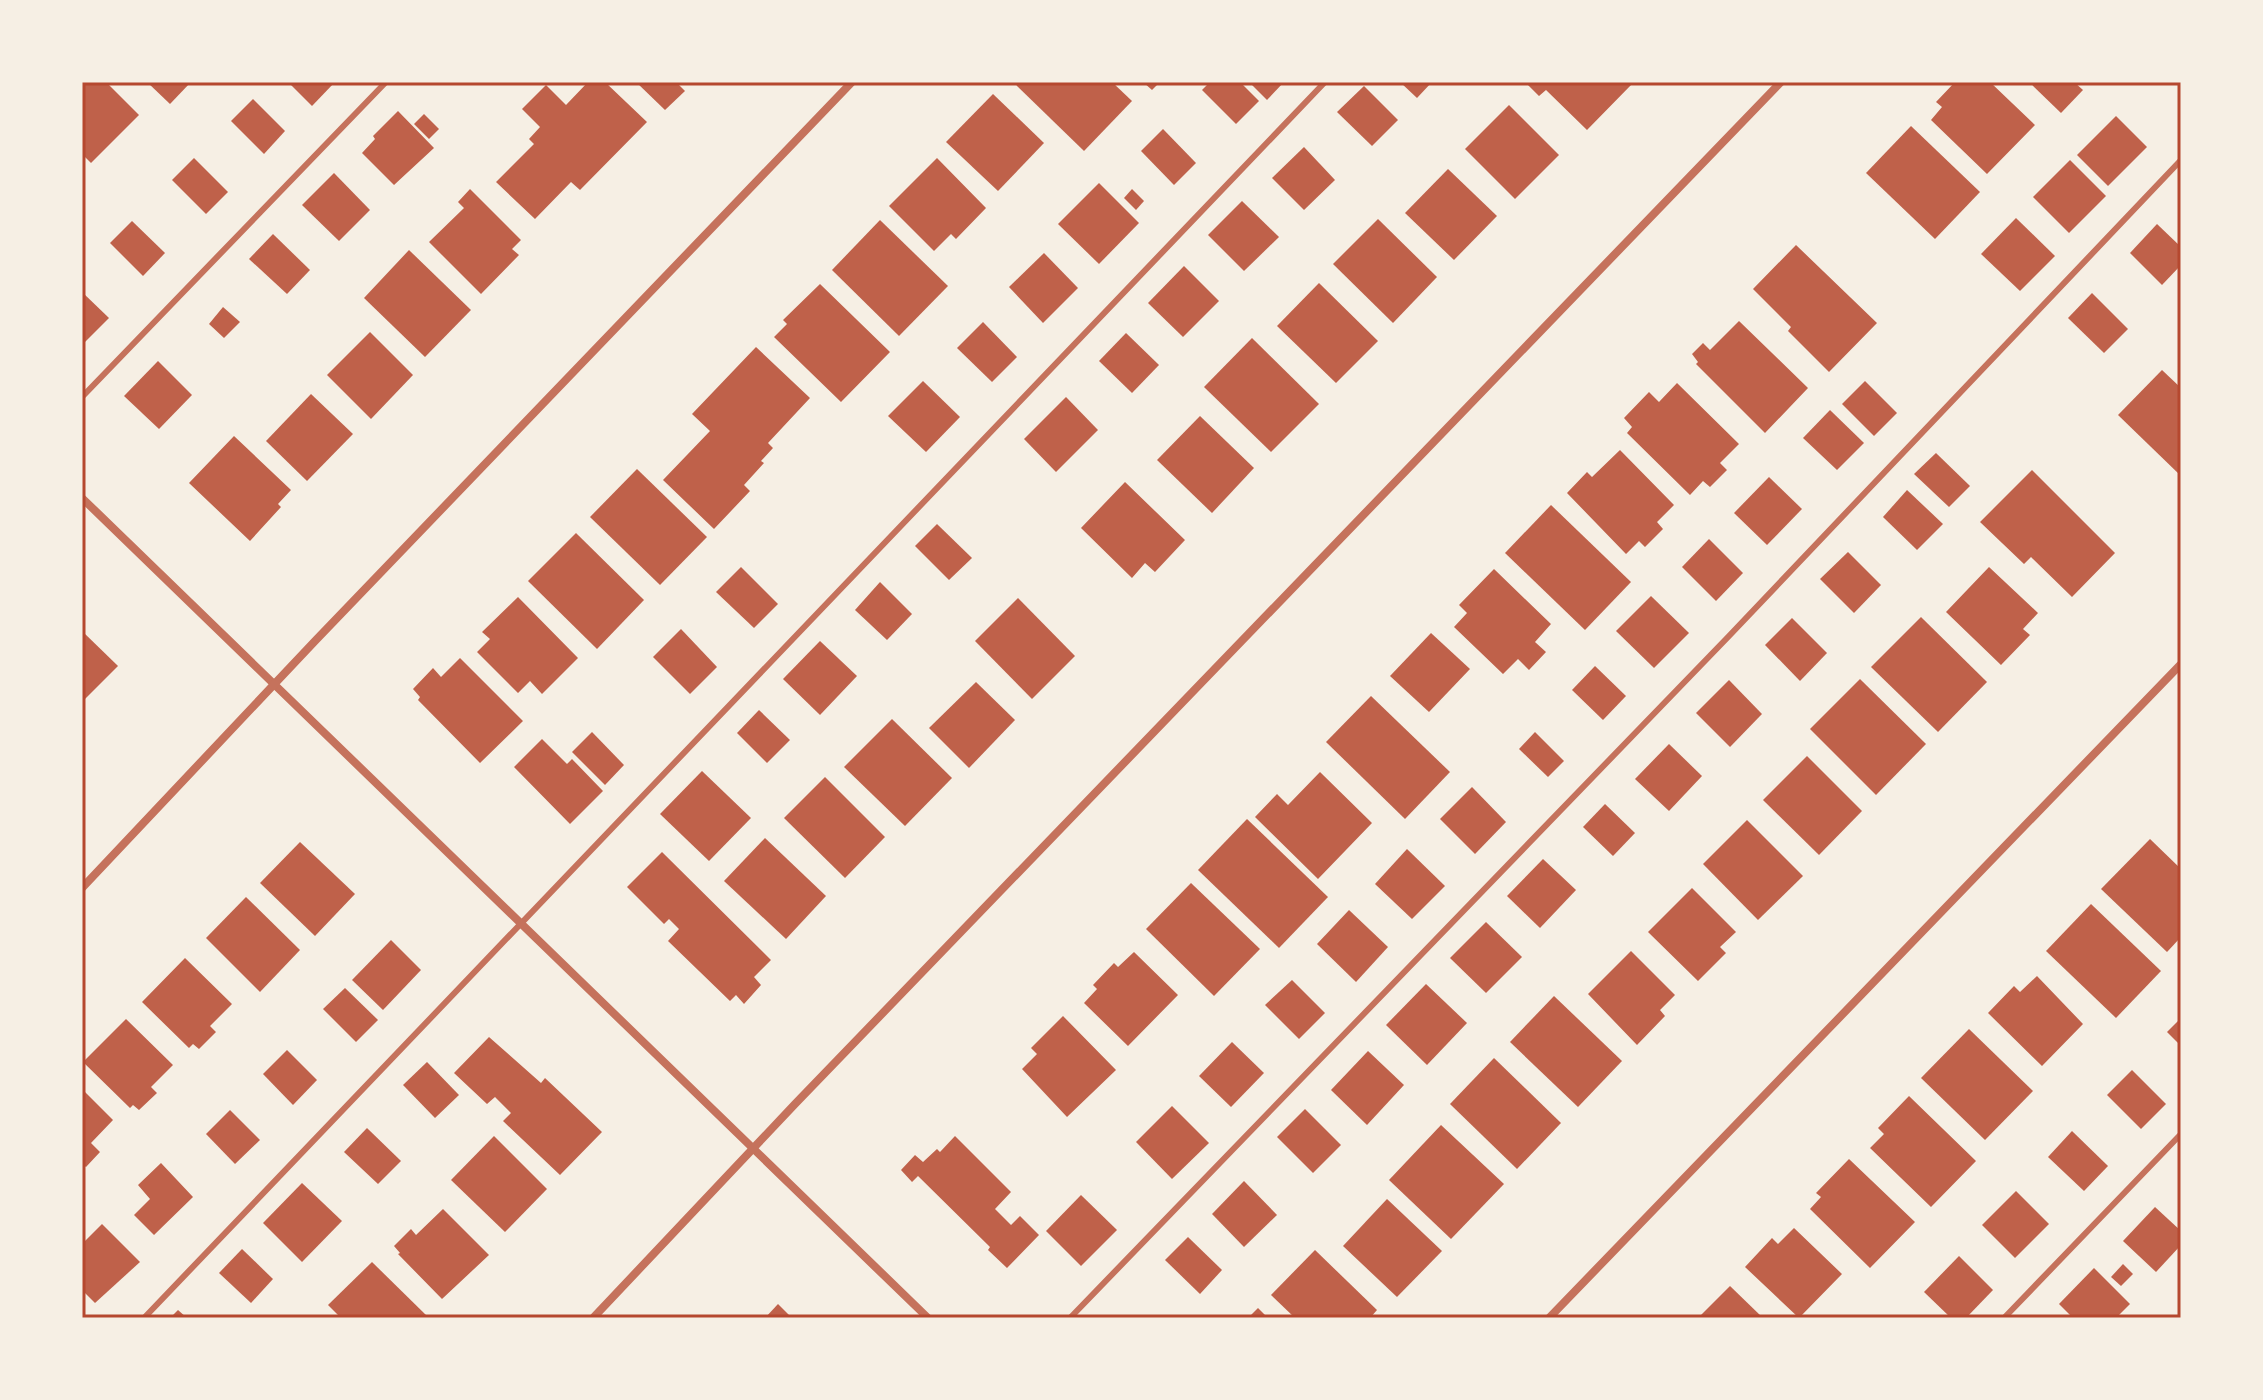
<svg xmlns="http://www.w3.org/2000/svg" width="2263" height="1400" font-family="'Space Grotesk',sans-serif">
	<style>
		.building { fill: #bf614a }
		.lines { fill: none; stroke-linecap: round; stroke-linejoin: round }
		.service { stroke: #c5725c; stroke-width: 6 }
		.minor { stroke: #c5725c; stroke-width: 8 }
		.neatline { fill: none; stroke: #b5482f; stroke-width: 3 }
	</style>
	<rect width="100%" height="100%" fill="#f6efe4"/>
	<g class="building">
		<path d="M82 82H106L139 115 91 163 82 154Z"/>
		<path d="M147 82H191L170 104Z"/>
		<path d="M288 82H335L312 106Z"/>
		<path d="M588 82H605L647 122 580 190 571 182 535 219 496 182 534 144 529 139 540 127 522 109 546 85 566 105Z"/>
		<path d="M636 82H676L685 91 665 110Z"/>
		<path d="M1013 82H1112L1132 101 1084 151Z"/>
		<path d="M1143 82H1160L1152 90Z"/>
		<path d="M1210 82H1240L1259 101 1236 124 1202 90Z"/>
		<path d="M1249 82H1284L1267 100Z"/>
		<path d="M1400 82H1432L1417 98Z"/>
		<path d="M1525 82H1630L1632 84 1587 130 1546 90 1539 96Z"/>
		<path d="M1955 82H1990L2035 125 1987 174 1931 120 1942 107 1936 102Z"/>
		<path d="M2029 82H2074L2083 90 2061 113Z"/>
		<path d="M1364 86 1398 120 1372 146 1337 112Z"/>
		<path d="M993 94 1044 143 998 191 946 142Z"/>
		<path d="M253 99 285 131 264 154 231 121Z"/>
		<path d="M1509 105 1559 155 1515 199 1465 149Z"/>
		<path d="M398 111 434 148 394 185 362 153 375 139 373 136Z"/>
		<path d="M424 114 439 129 429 139 414 124Z"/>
		<path d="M2116 116 2147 147 2108 186 2077 155Z"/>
		<path d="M1911 126 1980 192 1935 239 1866 173Z"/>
		<path d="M1163 129 1196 163 1174 185 1141 151Z"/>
		<path d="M1304 147 1335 180 1304 210 1272 178Z"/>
		<path d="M194 158 228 192 206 214 172 180Z"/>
		<path d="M937 158 986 208 956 239 951 234 934 251 889 206Z"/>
		<path d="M2070 160 2106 196 2069 233 2033 197Z"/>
		<path d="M1448 169 1497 216 1454 260 1405 213Z"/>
		<path d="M334 173 370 210 339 241 302 205Z"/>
		<path d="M1099 183 1139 223 1099 264 1058 224Z"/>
		<path d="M470 189 521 240 512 249 519 255 481 294 429 242 464 208 458 202Z"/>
		<path d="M1132 189 1144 201 1136 210 1124 198Z"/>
		<path d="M1242 201 1279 237 1244 271 1208 235Z"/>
		<path d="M2016 218 2055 256 2020 291 1981 254Z"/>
		<path d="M1378 219 1437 277 1393 323 1333 264Z"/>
		<path d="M880 220 948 286 899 336 832 270Z"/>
		<path d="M132 221 165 253 143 276 110 243Z"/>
		<path d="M2157 224 2181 247V265L2162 285 2130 253Z"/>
		<path d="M273 234 310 270 287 294 249 259Z"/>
		<path d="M1796 245 1877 323 1829 372 1788 331 1791 327 1753 289Z"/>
		<path d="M409 250 471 310 425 357 364 298Z"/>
		<path d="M1044 253 1078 288 1043 323 1009 287Z"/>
		<path d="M1184 266 1219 301 1183 337 1148 303Z"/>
		<path d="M1319 283 1378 341 1336 383 1277 326Z"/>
		<path d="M820 284 890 352 841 402 774 337 787 324 783 320Z"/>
		<path d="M82 292 109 318 82 345Z"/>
		<path d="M2092 293 2128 329 2104 353 2068 318Z"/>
		<path d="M223 307 240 322 224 338 209 324Z"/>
		<path d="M1739 321 1808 388 1765 433 1696 364 1698 362 1692 354 1703 343 1710 350Z"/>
		<path d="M983 322 1017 357 992 382 957 348Z"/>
		<path d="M370 332 413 375 371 419 327 375Z"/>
		<path d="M1126 333 1159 365 1132 393 1099 361Z"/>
		<path d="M1252 338 1319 404 1271 452 1204 387Z"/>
		<path d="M756 347 810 398 768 443 773 448 761 461 764 463 744 485 750 491 714 529 663 480 710 431 692 414Z"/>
		<path d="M158 361 192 395 159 429 124 396Z"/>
		<path d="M2162 370 2181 388V476L2118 415Z"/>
		<path d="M923 381 960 417 926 452 888 416Z"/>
		<path d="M1865 381 1897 413 1874 436 1842 404Z"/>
		<path d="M1677 383 1739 444 1720 463 1727 470 1710 487 1703 481 1690 495 1627 433 1632 427 1624 418 1649 392 1659 402Z"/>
		<path d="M311 394 353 434 307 481 266 441Z"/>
		<path d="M1066 397 1098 430 1056 472 1024 439Z"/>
		<path d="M1830 410 1864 443 1837 470 1803 438Z"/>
		<path d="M1200 416 1254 468 1212 513 1157 460Z"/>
		<path d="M234 436 291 490 278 504 281 507 250 541 189 483Z"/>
		<path d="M1620 450 1674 505 1657 522 1663 529 1645 547 1639 541 1626 554 1567 493 1587 472 1592 477Z"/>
		<path d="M1936 453 1970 486 1949 507 1914 474Z"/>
		<path d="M637 469 707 537 660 585 590 517Z"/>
		<path d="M2032 470 2115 553 2072 597 2031 557 2024 564 1980 522Z"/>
		<path d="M1769 477 1802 509 1767 545 1734 513Z"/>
		<path d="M1125 482 1185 540 1155 572 1145 563 1132 578 1081 528Z"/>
		<path d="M1907 490 1943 524 1917 550 1883 517Z"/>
		<path d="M1551 505 1631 582 1585 630 1505 553Z"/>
		<path d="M937 524 972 558 949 580 915 546Z"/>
		<path d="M576 533 644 600 597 649 528 581Z"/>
		<path d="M1709 539 1743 573 1716 601 1682 567Z"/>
		<path d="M1848 552 1881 585 1854 613 1820 579Z"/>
		<path d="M741 567 778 604 754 628 716 592Z"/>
		<path d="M1989 567 2038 613 2023 629 2030 635 2001 665 1946 612Z"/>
		<path d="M1494 569 1551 624 1535 642 1546 652 1529 670 1518 659 1503 674 1454 627 1467 613 1459 605Z"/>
		<path d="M880 582 912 614 887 640 855 610Z"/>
		<path d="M1651 596 1689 633 1654 668 1616 631Z"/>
		<path d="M518 597 578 658 542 694 530 681 518 693 477 652 490 639 482 632Z"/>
		<path d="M1018 598 1075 656 1032 699 975 641Z"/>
		<path d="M1921 617 1987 682 1938 732 1871 667Z"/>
		<path d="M1792 618 1827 653 1800 681 1765 645Z"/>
		<path d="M681 629 717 667 690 694 653 657Z"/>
		<path d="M82 631 118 666 82 702Z"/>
		<path d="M1431 633 1470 669 1429 712 1390 676Z"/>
		<path d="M820 641 857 676 820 715 783 679Z"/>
		<path d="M460 658 523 721 480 763 418 700 420 697 413 689 433 668 441 677Z"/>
		<path d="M1595 666 1626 696 1603 720 1572 690Z"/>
		<path d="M1860 679 1926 744 1876 795 1810 729Z"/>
		<path d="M1729 680 1762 714 1730 747 1696 713Z"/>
		<path d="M976 682 1015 720 969 768 929 728Z"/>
		<path d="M1371 696 1450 772 1405 819 1326 742Z"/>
		<path d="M759 710 790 740 767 763 737 733Z"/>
		<path d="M892 719 952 778 905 826 844 767Z"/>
		<path d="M592 732 624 765 605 785 572 752Z"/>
		<path d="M1535 732 1564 761 1548 777 1519 749Z"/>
		<path d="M542 739 567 764 572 759 603 791 570 824 514 767Z"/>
		<path d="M1669 744 1702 776 1669 811 1635 779Z"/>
		<path d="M1807 756 1862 811 1819 855 1763 800Z"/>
		<path d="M702 771 751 818 709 861 660 814Z"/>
		<path d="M1320 772 1372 823 1318 879 1255 817 1277 794 1288 805Z"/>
		<path d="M825 777 885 837 845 878 784 818Z"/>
		<path d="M1472 787 1506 822 1475 854 1440 819Z"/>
		<path d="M1605 804 1635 833 1613 856 1583 827Z"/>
		<path d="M1247 819 1328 897 1279 948 1198 870Z"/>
		<path d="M1747 820 1803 876 1758 920 1703 864Z"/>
		<path d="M765 838 826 896 786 939 724 881Z"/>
		<path d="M2150 839 2181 869V937L2167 952 2101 889Z"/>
		<path d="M300 842 355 894 315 936 260 883Z"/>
		<path d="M1407 849 1445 886 1412 919 1375 884Z"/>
		<path d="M662 852 771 960 754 977 761 985 744 1004 736 995 730 1001 668 941 679 929 669 919 664 924 627 887Z"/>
		<path d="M1543 859 1576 890 1540 928 1507 896Z"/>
		<path d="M1191 883 1260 949 1214 996 1146 929Z"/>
		<path d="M1692 888 1736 932 1720 947 1726 953 1698 981 1648 932Z"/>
		<path d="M246 897 300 950 260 992 206 938Z"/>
		<path d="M2091 904 2161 971 2116 1018 2046 951Z"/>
		<path d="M1349 910 1388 947 1356 982 1317 944Z"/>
		<path d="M1486 922 1522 957 1486 993 1450 958Z"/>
		<path d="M391 940 421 970 383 1010 352 980Z"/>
		<path d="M1631 951 1675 995 1660 1010 1665 1016 1637 1045 1588 994Z"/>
		<path d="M1134 952 1178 995 1128 1046 1084 1003 1097 989 1093 985 1114 963 1118 967Z"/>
		<path d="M185 958 232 1004 210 1026 216 1032 199 1049 193 1044 189 1048 142 1002Z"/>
		<path d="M2037 976 2083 1024 2042 1066 1988 1013 2014 986 2020 992Z"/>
		<path d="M1292 980 1325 1013 1299 1039 1265 1005Z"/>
		<path d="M1426 984 1467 1023 1427 1065 1386 1025Z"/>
		<path d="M345 988 378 1020 356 1042 323 1009Z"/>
		<path d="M1554 996 1622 1061 1578 1107 1510 1042Z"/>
		<path d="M1063 1016 1116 1070 1067 1117 1022 1069 1037 1054 1031 1048Z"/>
		<path d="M2181 1018V1046L2167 1032Z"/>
		<path d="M126 1019 173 1065 151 1087 157 1093 139 1110 133 1105 130 1108 83 1062Z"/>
		<path d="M1969 1029 2033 1091 1985 1140 1921 1078Z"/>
		<path d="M489 1037 541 1083 545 1078 602 1132 560 1175 503 1121 511 1113 495 1097 487 1104 454 1073Z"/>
		<path d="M1232 1042 1264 1073 1231 1107 1199 1076Z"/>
		<path d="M287 1050 317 1080 293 1105 263 1074Z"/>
		<path d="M1368 1051 1404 1085 1367 1125 1331 1090Z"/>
		<path d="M1494 1058 1561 1123 1517 1169 1450 1104Z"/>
		<path d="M427 1062 459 1095 435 1118 403 1085Z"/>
		<path d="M2132 1070 2166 1104 2141 1129 2107 1095Z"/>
		<path d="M82 1089 113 1120 91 1143 100 1152 86 1167 82 1164Z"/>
		<path d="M1909 1096 1976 1161 1931 1207 1870 1148 1884 1134 1878 1128Z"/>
		<path d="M1172 1106 1209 1143 1172 1179 1136 1142Z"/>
		<path d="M1305 1109 1341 1145 1313 1173 1277 1137Z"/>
		<path d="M230 1110 260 1140 235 1164 206 1134Z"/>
		<path d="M1441 1125 1504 1184 1451 1239 1389 1180Z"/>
		<path d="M367 1128 401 1161 378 1184 344 1152Z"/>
		<path d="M2072 1131 2108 1166 2084 1191 2048 1157Z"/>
		<path d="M494 1136 547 1189 505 1232 451 1180Z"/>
		<path d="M955 1136 1011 1192 995 1209 1011 1225 1020 1216 1039 1235 1007 1268 988 1250 990 1247 918 1176 912 1182 901 1170 915 1155 923 1162 937 1149 940 1152Z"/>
		<path d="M1849 1159 1915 1222 1870 1268 1810 1209 1821 1197 1816 1193Z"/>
		<path d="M161 1163 193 1197 154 1235 134 1215 150 1199 138 1185Z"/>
		<path d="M1244 1181 1277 1215 1244 1247 1212 1214Z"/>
		<path d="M302 1183 342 1221 302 1262 263 1223Z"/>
		<path d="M2016 1191 2049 1224 2015 1258 1982 1225Z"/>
		<path d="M1081 1195 1117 1230 1081 1266 1046 1231Z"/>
		<path d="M1387 1199 1442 1251 1397 1297 1343 1246Z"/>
		<path d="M2155 1207 2181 1231V1245L2156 1272 2123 1241Z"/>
		<path d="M443 1209 489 1255 442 1299 398 1254 400 1253 394 1246 411 1229 416 1235Z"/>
		<path d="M102 1224 140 1262 95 1303 82 1290V1244Z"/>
		<path d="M1794 1228 1842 1274 1799 1318 1745 1267 1772 1238 1778 1244Z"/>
		<path d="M1188 1237 1222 1270 1200 1294 1165 1260Z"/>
		<path d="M242 1249 273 1279 251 1303 219 1273Z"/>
		<path d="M1315 1250 1377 1310 1370 1318H1295L1271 1295Z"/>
		<path d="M1959 1256 1993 1290 1966 1318H1951L1924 1292Z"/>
		<path d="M372 1262 427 1316 425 1318H341L328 1305Z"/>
		<path d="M2123 1264 2133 1274 2121 1286 2111 1277Z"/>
		<path d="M2094 1268 2130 1304 2116 1318H2073L2059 1304Z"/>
		<path d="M1730 1286 1763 1318H1698Z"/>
		<path d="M778 1304 792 1318H765Z"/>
		<path d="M1258 1308 1268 1318H1248Z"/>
		<path d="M178 1310 187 1318H170Z"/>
	</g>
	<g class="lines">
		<g class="service">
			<path d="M82 397 386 82"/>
			<path d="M144 1318 1325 82"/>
			<path d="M1070 1318 1729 636 2181 160"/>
			<path d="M2004 1318 2181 1134"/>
		</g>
		<g class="minor">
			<path d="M82 498 928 1318"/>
			<path d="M82 888 315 641 852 82"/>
			<path d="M593 1318 795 1104 1781 82"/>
			<path d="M1549 1318 2181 664"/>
		</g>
	</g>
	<rect width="2263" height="1400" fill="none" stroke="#f6efe4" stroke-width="168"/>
	<rect x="84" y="84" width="2095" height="1232" class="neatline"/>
</svg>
